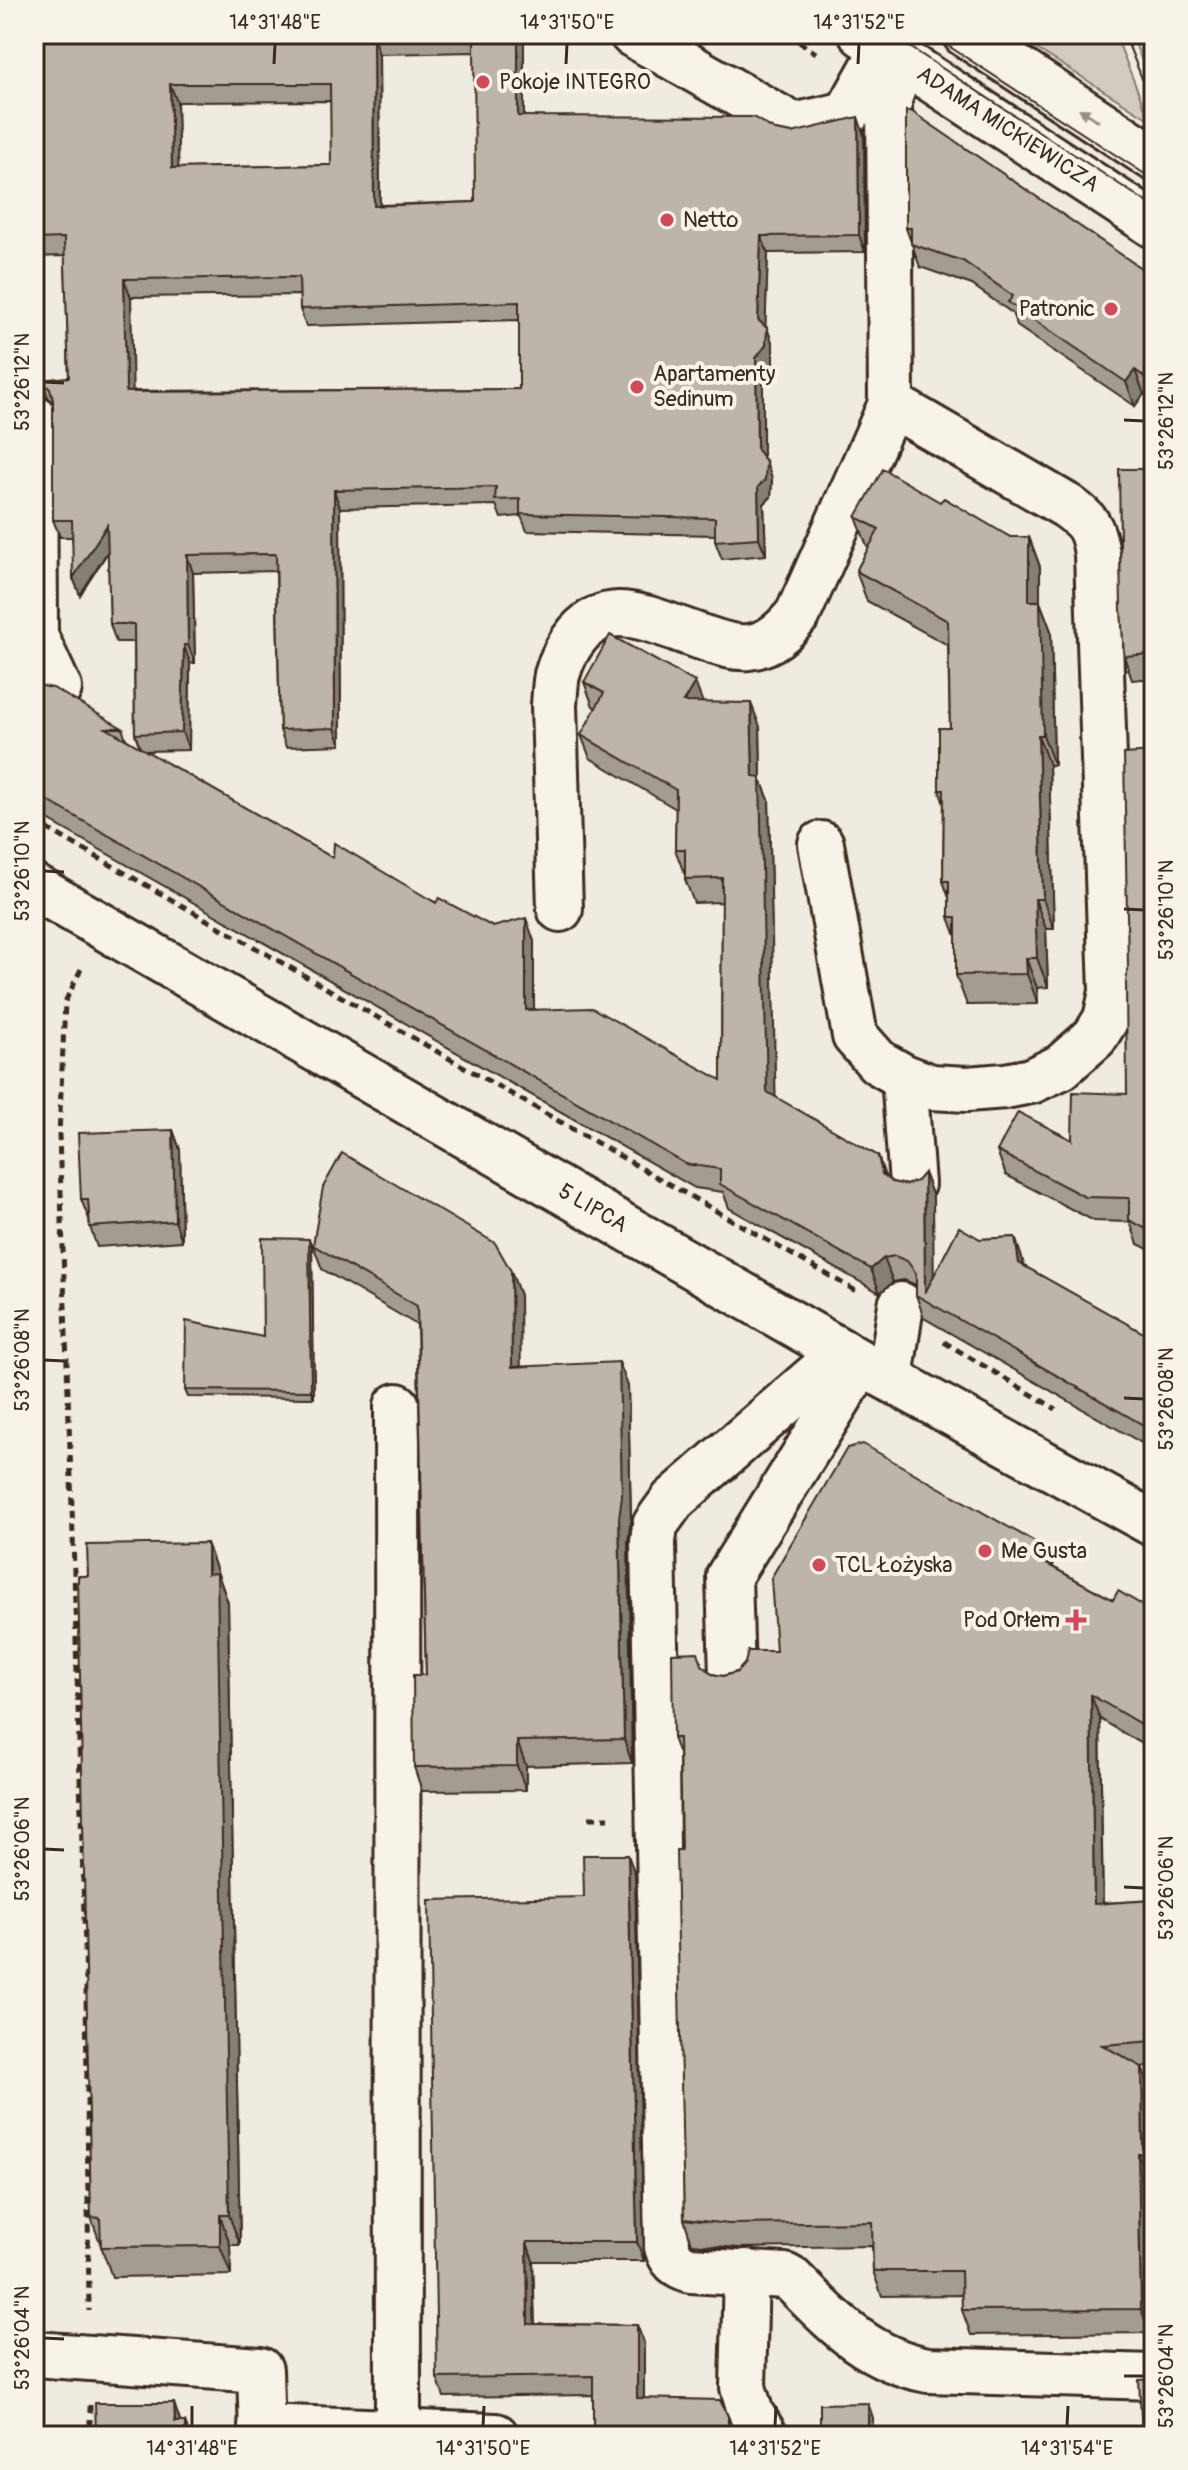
<svg xmlns="http://www.w3.org/2000/svg" width="1188" height="2470" font-family="Pangolin,sans-serif">
	<style>
		.green { fill: #d1cbc0; stroke: #867a6f; stroke-width: 2 }
		.lines { fill: none; stroke-linecap: round; stroke-linejoin: round }
		.minor-casing { stroke: #3b2a1e; stroke-width: 50 }
		.path { stroke: #3b2a1e; stroke-width: 5; stroke-dasharray: 8 6; stroke-linecap: butt }
		.minor { stroke: #f7f3e8; stroke-width: 44 }
		.tram { stroke: #3b2a1e; stroke-width: 2 }
		.wall { fill: #a39c92; stroke: #3b2a1e; stroke-width: 2; fill-rule: evenodd }
		.shaded-wall { fill: #847f77; stroke: #3b2a1e; stroke-width: 2 }
		.building { fill: #bdb5aa; stroke: #3b2a1e; stroke-width: 2; fill-rule: evenodd }
		.oneway { fill: #998e83 }
		.ticks { fill: none; stroke: #3b2a1e; stroke-width: 3 }
		.poi-dot { fill: #d1495b; stroke: #f7f3e8; stroke-width: 3 }
		.labels { text-anchor: middle; dominant-baseline: central; stroke-width: 8; stroke-linejoin: round; paint-order: stroke }
		.poi-label { font-size: 22px; fill: #3b2a1e; stroke: #f7f3e8; text-anchor: start }
		.street-label { font-size: 22px; fill: #3b2a1e; stroke: #f7f3e8 }
		.neatline { fill: none; stroke: #3b2a1e; stroke-width: 3 }
		.ticks-label { font-size: 20px; text-anchor: middle; fill: #3b2a1e }
	</style>
	<rect width="100%" height="100%" fill="#efebe0"/>
	<filter id="ink" filterUnits="userSpaceOnUse"><feTurbulence type="fractalNoise" baseFrequency=".0125" numOctaves="2"/><feDisplacementMap in="SourceGraphic" scale="16" xChannelSelector="R" yChannelSelector="G"/><feConvolveMatrix kernelMatrix="1 2 1 2 8 2 1 2 1" color-interpolation-filters="sRGB"/></filter>
	<g filter="url(#ink)">
		<g class="green">
			<path d="M1013 34H1115L1149 119Z"/>
			<path d="M1131 34H1141L1154 65V90Z"/>
		</g>
		<g class="lines">
			<defs>
				<g id="minor">
					<path d="M632 34 794 126 847 114 889 39"/>
					<path d="M862 34 1154 225"/>
					<path d="M965 34 1154 158"/>
					<path d="M34 418 35 636 59 688"/>
					<path d="M821 844 855 1036 878 1062 904 1077 931 1087 967 1089 1005 1086 1031 1081 1061 1067 1095 1037 1106 1019 1112 992 1097 554C1093 527 1088 521 1067 506L891 404 889 99 903 61"/>
					<path d="M34 887 861 1363 1154 1524"/>
					<path d="M560 909 554 705C555 695 555 684 557 675 565 646 585 615 618 614 645 614 675 629 701 637 716 642 733 649 749 647 771 644 785 630 798 614L891 404"/>
					<path d="M904 1077 912 1184"/>
					<path d="M843 1352 673 1500 655 1525 653 1542 667 2247C671 2261 677 2266 691 2270L785 2276 792 2280C834 2322 867 2359 928 2370L1154 2377"/>
					<path d="M890 1378 901 1305"/>
					<path d="M397 1406 398 2432"/>
					<path d="M732 1676 729 1576 861 1363"/>
					<path d="M746 2272 743 2387 751 2414 765 2436"/>
					<path d="M34 2354 260 2370 262 2436"/>
					<path d="M261 2427 496 2436"/>
				</g>
			</defs>
			<use href="#minor" class="minor-casing"/>
			<g class="path">
				<path d="M787 34 816 53"/>
				<path d="M34 821 856 1291"/>
				<path d="M81 969 65 1002 59 1135 73 1536 86 1984 89 2311"/>
				<path d="M944 1342 1056 1409"/>
				<path d="M589 1818H609"/>
				<path d="M90 2405V2436"/>
			</g>
			<use href="#minor" class="minor"/>
			<g class="tram">
				<path d="M890 34 1154 207"/>
				<path d="M930 34 1154 180"/>
				<path d="M1124 34 1154 108"/>
				<path d="M1148 34 1154 49"/>
			</g>
		</g>
		<g class="wall">
			<path d="M34 34H524V116L775 130 792 133 864 135 865 252 768 253 765 326 767 328 773 345V363L763 376V459L772 479 771 497 764 504 766 555 722 559 715 541V535L527 531 521 516 501 518 496 505 340 508 341 745 286 747 280 730 276 571 193 573 195 663H190L189 750 146 751 333 858 493 927 534 941V1010L721 1080 722 902 694 903 685 879V873H684L675 849 676 809 590 758 581 735 596 708 593 706 584 682 702 703 760 727 761 780 769 800 775 1097 878 1156 885 1176 892 1182 906 1185 917 1181 924 1173 933 1197V1277L980 1239 1015 1237 1024 1266 1154 1339V1450L924 1318 916 1295V1285L904 1280 893 1282 880 1293 729 1208 723 1192 695 1188 34 812V682L37 685 122 728 126 739 140 748 135 734 134 642H116L110 624 108 552 80 595 72 537H60L53 520V403L48 397 41 380 69 377 65 256 34 257ZM475 52V202L380 205 379 54ZM331 101V165L178 168 177 102ZM300 295V309L306 326 519 320V389L132 391 131 297Z"/>
			<path d="M906 111 1154 277V402L1144 394 1135 406 1017 326 1012 313 972 285 920 267 906 228Z"/>
			<path d="M1154 469V678L1132 680 1124 656Z"/>
			<path d="M940 502 1010 537H1029L1040 567V602L1051 631 1054 765H1049L1054 929H1046L1048 987 1037 988 1038 1004 967 1005 956 975V936L949 917V898L943 881 944 804 939 790 950 728 948 645 867 601 856 571 869 547 867 546 856 517Z"/>
			<path d="M1154 752V1252L1138 1244 1130 1222 1094 1221 1006 1175 997 1151 1072 1140 1127 1094Z"/>
			<path d="M173 1130 180 1150 182 1241 97 1247 90 1227 89 1219 81 1199Z"/>
			<path d="M313 1245 520 1295V1367L628 1386 631 1520 628 1542 632 1763 526 1766V1790L422 1791 414 1767 426 1675 417 1325 322 1269Z"/>
			<path d="M312 1246 314 1398 188 1397 185 1390 263 1337Z"/>
			<path d="M207 1543 228 1603 240 2245H230L231 2275 112 2277 91 2217 88 1576Z"/>
			<path d="M1054 1568 1113 1600 1154 1612V1751L1100 1719 1103 1903 1154 1900V2066L1142 2067 1151 2091 1152 2178H1147L1150 2333 971 2335 962 2310V2295L882 2296 873 2271 872 2246 738 2248 692 2244 684 2219 679 1754 673 1738 703 1666 712 1674 723 1676 737 1672 776 1651Z"/>
			<path d="M635 1874 644 2261H533L535 2324 637 2325 644 2344V2398L728 2416 735 2436H594L593 2395 444 2397 437 2378 584 1897Z"/>
		</g>
		<g class="shaded-wall">
			<path d="M518 34H524V133L518 116Z"/>
			<path d="M373 37 379 54 380 223 374 206Z"/>
			<path d="M170 84 177 102 179 186 172 168Z"/>
			<path d="M858 117 864 135 865 252 859 235Z"/>
			<path d="M761 236 768 253 765 338 758 320Z"/>
			<path d="M124 279 131 297 133 409 126 392Z"/>
			<path d="M767 328 773 345V363L763 376V468L757 450 756 358Z"/>
			<path d="M1135 370 1144 394 1135 406 1126 382Z"/>
			<path d="M766 461 772 479 771 497 764 504 766 555 759 538 758 487Z"/>
			<path d="M334 490 340 508 341 745 335 728Z"/>
			<path d="M107 525 113 543 80 595 73 578Z"/>
			<path d="M1029 537 1040 567V602L1051 631 1054 765 1043 735 1029 601Z"/>
			<path d="M187 555 193 573 195 663 188 645Z"/>
			<path d="M184 645 190 663 189 750 182 732Z"/>
			<path d="M695 682 704 706 683 702Z"/>
			<path d="M751 703 760 727 761 780 769 800 776 1116 767 1092 753 776Z"/>
			<path d="M1038 735 1049 765 1054 929 1043 899Z"/>
			<path d="M1035 899 1046 929 1048 987 1037 958Z"/>
			<path d="M526 918 534 941V1034L526 1010Z"/>
			<path d="M1026 958 1037 988 1038 1004 1027 974Z"/>
			<path d="M173 1130 180 1150 182 1241 175 1221Z"/>
			<path d="M924 1173 933 1197 934 1305 925 1293Z"/>
			<path d="M1015 1237 1023 1261 1028 1287 1019 1263Z"/>
			<path d="M309 1239 312 1246 314 1398 311 1391Z"/>
			<path d="M884 1258 893 1282 880 1293 871 1269Z"/>
			<path d="M511 1271 520 1295 521 1392 512 1367Z"/>
			<path d="M619 1362 628 1386 631 1520 628 1542 632 1763 624 1739 619 1518Z"/>
			<path d="M207 1543 228 1603 240 2245 229 2215Z"/>
			<path d="M1047 1549 1056 1574 1041 1561Z"/>
			<path d="M1091 1695 1100 1719 1103 1928 1094 1904Z"/>
			<path d="M517 1741 526 1766V1790L517 1766Z"/>
			<path d="M628 1855 635 1874 644 2261 637 2242Z"/>
			<path d="M1142 2067 1151 2091 1152 2178 1143 2154Z"/>
			<path d="M1138 2154 1147 2178 1150 2333 1141 2309Z"/>
			<path d="M220 2215 230 2245 231 2275 220 2246Z"/>
			<path d="M527 2242 533 2261 535 2343 528 2324Z"/>
			<path d="M637 2325 644 2344V2417L637 2398Z"/>
			<path d="M174 2403 184 2433 175 2422Z"/>
			<path d="M868 2403 873 2418V2436H868Z"/>
			<path d="M728 2416 735 2435V2436H728Z"/>
			<path d="M185 2422 190 2436H185Z"/>
		</g>
		<g class="building">
			<path d="M34 34H518V116L753 117 775 130 792 133 858 117 859 235 761 236 758 320 767 328 766 345 756 358 757 450 766 461 765 480 758 487 759 538 715 541V518L520 514V499L495 500 496 487 334 490 335 728 280 730 276 554 187 555 188 645H184L182 732 135 734 134 624H110L107 525 73 578 72 520H53V400L50 389 41 380 69 377 64 238 34 239ZM472 34V38H474L475 202 374 206 373 37ZM170 84H330L331 165 172 168ZM299 277 300 309 519 302V389L126 392 124 279Z"/>
			<path d="M906 111H911L1154 277V384L1135 370 1126 382 1008 302 1013 296 963 261 911 244V228H906Z"/>
			<path d="M883 469 940 502 944 498 1010 537H1029V601H1040L1043 735H1038L1043 899H1035L1037 958H1026L1027 974 956 975V917H949V881H943L944 790H939V728H950L948 621 856 571 879 529 856 517Z"/>
			<path d="M1119 469H1154V654L1124 656 1121 610Z"/>
			<path d="M610 635 695 682 683 702 751 703 753 776 760 777 767 1092 878 1156 882 1174 892 1182 906 1185 917 1181 924 1173 925 1293 959 1227 980 1239 1015 1237 1019 1263 1154 1339V1431L916 1295V1273L907 1261 895 1256 884 1258 871 1269 720 1184V1169L686 1164 34 793V682L37 685 53 688 122 728H106L333 858 334 843 436 903 439 898 493 927 526 918V1010L592 1008 721 1080 722 878 685 879V849H675L676 790 581 735 604 693 584 682Z"/>
			<path d="M1154 752V1233L1129 1220V1198L1085 1197 997 1151 1018 1112 1072 1140 1073 1092 1127 1094 1126 982 1128 967 1124 754Z"/>
			<path d="M173 1130 175 1221 90 1227 88 1199H81L78 1133Z"/>
			<path d="M342 1153 495 1243 511 1271 512 1367 619 1362 622 1496 619 1518 624 1739 517 1741V1766L414 1767 413 1675H426L417 1306 313 1245 323 1187Z"/>
			<path d="M262 1238 309 1239 311 1391 185 1390 186 1321 263 1337Z"/>
			<path d="M863 1444 1047 1549 1041 1561 1113 1600 1118 1591 1154 1612V1732L1091 1695 1094 1904 1154 1900V2041L1102 2045 1142 2067 1143 2154H1138L1141 2309 962 2310 961 2271H873L872 2222 729 2224 684 2219 676 1850H681L679 1738H673L672 1653 698 1652 702 1665 712 1674 723 1676 737 1672 745 1663 748 1651H776L771 1578 847 1448Z"/>
			<path d="M207 1543V1574L217 1573 229 2215H220V2246L101 2247 100 2218 91 2217 78 1576H88L87 1545Z"/>
			<path d="M583 1855H628L637 2242H527L528 2324 637 2325V2398L720 2400 728 2416V2436H593V2376L437 2378 429 1900 584 1897Z"/>
			<path d="M1154 2379V2436H1142L1139 2380Z"/>
			<path d="M95 2403H174L175 2422H185V2436H96Z"/>
			<path d="M868 2403V2436H820V2404Z"/>
		</g>
		<defs><path id="oneway-solid" d="M-6-.8H1V-3.2L6.5 0L1 3.2V.8H-6Z" transform="scale(2)"/></defs>
		<use class="oneway" href="#oneway-solid" transform="translate(1089 115) rotate(-147)"/>
	</g>
	<path class="ticks" d="M274 64 275 44M566 64 567 44M858 64 859 44M44 382 64 383M1124 420 1144 421M44 871 64 872M1124 909 1144 910M44 1360 64 1361M1124 1398 1144 1399M44 1849 64 1850M1124 1887 1144 1888M44 2338 64 2339M1124 2376H1144M192 2426V2406M483 2426 484 2406M775 2426 776 2406M1067 2426 1068 2406"/>
	<g class="poi-dot">
		<circle cx="483" cy="82" r="8"/>
		<circle cx="667" cy="220" r="8"/>
		<circle cx="1111" cy="309" r="8"/>
		<circle cx="637" cy="387" r="8"/>
		<circle cx="985" cy="1551" r="8"/>
		<circle cx="819" cy="1565" r="8"/>
		<path d="M1072 1608h8v8h8v8h-8v8h-8v-8h-8v-8h8z"/>
	</g>
	<g class="labels">
		<g class="poi-label">
			<text x="499" y="82">Pokoje INTEGRO</text>
			<text x="683" y="220">Netto</text>
			<text x="1095" y="309" text-anchor="end">Patronic</text>
			<text x="653" y="374">Apartamenty<tspan x="653" dy="25">Sedinum</tspan></text>
			<text x="1001" y="1551">Me Gusta</text>
			<text x="835" y="1565">TCL Łożyska</text>
			<text x="1060" y="1620" text-anchor="end">Pod Orłem</text>
		</g>
		<g class="street-label">
			<text transform="translate(1008 129) rotate(33)">ADAMA MICKIEWICZA</text>
			<text transform="translate(593 1208) rotate(30)">5 LIPCA</text>
		</g>
	</g>
	<rect width="1188" height="2470" fill="none" stroke="#f7f3e8" stroke-width="88"/>
	<rect x="44" y="44" width="1100" height="2382" class="neatline"/>
	<g class="ticks-label">
		<text x="275" y="29">14°31'48"E</text>
		<text x="567" y="29">14°31'50"E</text>
		<text x="859" y="29">14°31'52"E</text>
		<text transform="translate(22 382) rotate(-90)" y="7">53°26'12"N</text>
		<text transform="translate(1166 421) rotate(-90)" y="7">53°26'12"N</text>
		<text transform="translate(22 871) rotate(-90)" y="7">53°26'10"N</text>
		<text transform="translate(1166 910) rotate(-90)" y="7">53°26'10"N</text>
		<text transform="translate(22 1360) rotate(-90)" y="7">53°26'08"N</text>
		<text transform="translate(1166 1399) rotate(-90)" y="7">53°26'08"N</text>
		<text transform="translate(22 1849) rotate(-90)" y="7">53°26'06"N</text>
		<text transform="translate(1166 1888) rotate(-90)" y="7">53°26'06"N</text>
		<text transform="translate(22 2338) rotate(-90)" y="7">53°26'04"N</text>
		<text transform="translate(1166 2376) rotate(-90)" y="7">53°26'04"N</text>
		<text x="192" y="2455">14°31'48"E</text>
		<text x="483" y="2455">14°31'50"E</text>
		<text x="775" y="2455">14°31'52"E</text>
		<text x="1067" y="2455">14°31'54"E</text>
	</g>
</svg>
